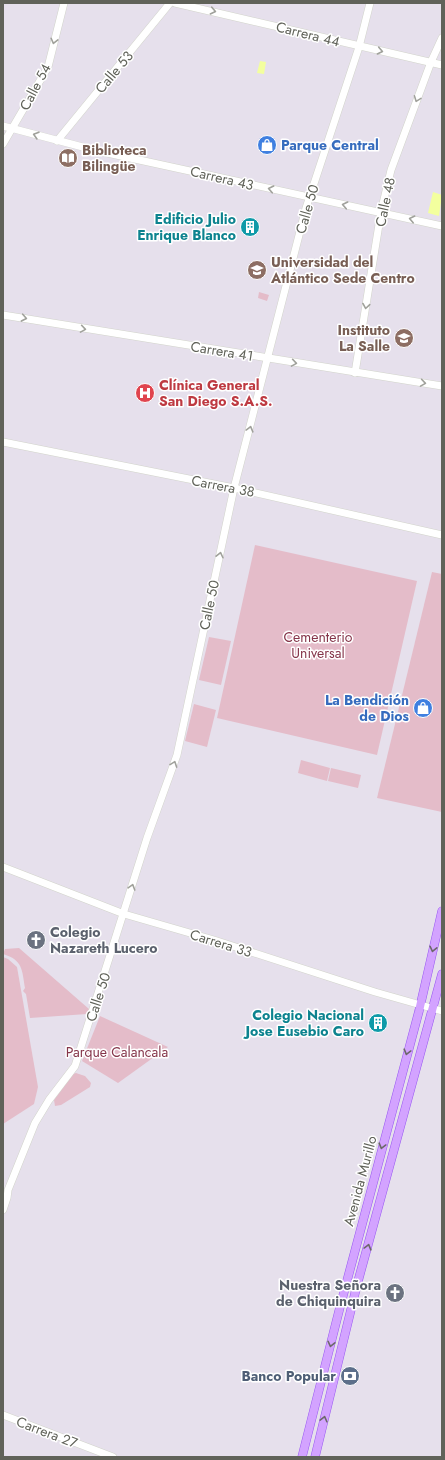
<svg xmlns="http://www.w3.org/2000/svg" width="445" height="1460" font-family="Jost,sans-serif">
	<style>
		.green { fill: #e4bcc9 }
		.water { fill: #f3ff9e }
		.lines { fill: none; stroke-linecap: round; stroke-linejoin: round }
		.secondary-casing { stroke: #d2d4cb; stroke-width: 8 }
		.primary-casing { stroke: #9555f1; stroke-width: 9 }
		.secondary { stroke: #fff; stroke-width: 7 }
		.primary { stroke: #d3a3ff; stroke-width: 8 }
		.oneway { stroke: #a0a19b }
		.oneway2 { stroke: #6c686a }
		.labels { text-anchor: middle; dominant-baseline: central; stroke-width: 3; stroke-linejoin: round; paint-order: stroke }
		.street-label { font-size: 14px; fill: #606259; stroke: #fff }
		.shop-label { font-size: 14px; font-weight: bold; fill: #366cbe; stroke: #fff; text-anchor: start }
		.education-label { font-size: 14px; font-weight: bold; fill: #785e54; stroke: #fff; text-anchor: start }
		.culture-label { font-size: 14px; font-weight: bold; fill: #0d838f; stroke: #fff; text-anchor: end }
		.health-label { font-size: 14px; font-weight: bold; fill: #be3a42; stroke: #fff; text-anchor: start }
		.park-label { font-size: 14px; fill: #85354a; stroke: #fff }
		.worship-label { font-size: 14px; font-weight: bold; fill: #5b616d; stroke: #fff; text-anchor: start }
		.service-label { font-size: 14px; font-weight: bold; fill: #4e5e75; stroke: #fff; text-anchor: end }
	</style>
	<rect width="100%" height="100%" fill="#e6e0ec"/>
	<g class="green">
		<path d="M259 292 269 295 267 301 258 298Z"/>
		<path d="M255 545 417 581 377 755 217 718Z"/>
		<path d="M432 572 442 574V812L377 798Z"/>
		<path d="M209 637 231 641 221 685 199 680Z"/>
		<path d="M194 704 216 710 207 747 185 741Z"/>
		<path d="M301 760 330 768 327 781 298 773Z"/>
		<path d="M331 768 361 775 358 788 328 781Z"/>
		<path d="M19 948 89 1009 87 1014 30 1018 26 994 23 991 25 988C22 970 23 960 3 954L5 949Z"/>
		<path d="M3 957 8 959 17 967 38 1087 34 1104 3 1124Z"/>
		<path d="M100 1016 168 1047 118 1083 82 1061Z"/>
		<path d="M76 1073 85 1076 91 1083 90 1087 61 1105 55 1106 54 1100 73 1074Z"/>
	</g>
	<g class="water">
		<path d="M260 61 266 62 264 74 257 73Z"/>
		<path d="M433 192 442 195 439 216 428 213Z"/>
	</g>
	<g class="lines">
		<defs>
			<g id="secondary">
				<path d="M175 3 442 65"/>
				<path d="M3 126 98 151 442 226"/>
				<path d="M57 141 170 3"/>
				<path d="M3 144 48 67 64 3"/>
				<path d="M3 315 442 386"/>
				<path d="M355 373 381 212 391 170 431 62 442 38"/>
				<path d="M3 442 234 488 442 535"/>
				<path d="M3 867 124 914 214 940 375 992 442 1011"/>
				<path d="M3 1210 7 1198 8 1190 35 1123 49 1100 75 1066 147 838 177 755 234 488 306 208 359 47 370 3"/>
				<path d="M3 1415 113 1457"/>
			</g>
			<g id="primary">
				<path d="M302 1457 340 1307 419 1011 442 911"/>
				<path d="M315 1457 357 1285 442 974"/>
			</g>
		</defs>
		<use href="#secondary" class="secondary-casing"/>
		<use href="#primary" class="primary-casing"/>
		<use href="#secondary" class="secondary"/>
		<use href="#primary" class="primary"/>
	</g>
	<defs><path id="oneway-chevron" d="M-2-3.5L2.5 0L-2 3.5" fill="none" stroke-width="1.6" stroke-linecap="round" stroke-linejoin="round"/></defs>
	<g class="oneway">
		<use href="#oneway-chevron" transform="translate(213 11) rotate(12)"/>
		<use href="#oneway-chevron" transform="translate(54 41) rotate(104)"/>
		<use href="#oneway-chevron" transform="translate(380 51) rotate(12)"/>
		<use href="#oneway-chevron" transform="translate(417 99) rotate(111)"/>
		<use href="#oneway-chevron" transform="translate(36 135) rotate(-164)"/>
		<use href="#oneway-chevron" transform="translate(271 189) rotate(-168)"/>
		<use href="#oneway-chevron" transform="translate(345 205) rotate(-168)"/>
		<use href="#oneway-chevron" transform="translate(412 219) rotate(-167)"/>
		<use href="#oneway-chevron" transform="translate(366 306) rotate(99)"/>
		<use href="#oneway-chevron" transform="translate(24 318) rotate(11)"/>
		<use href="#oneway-chevron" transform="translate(83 329) rotate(9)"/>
		<use href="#oneway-chevron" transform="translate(294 363) rotate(9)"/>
		<use href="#oneway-chevron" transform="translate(423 383) rotate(9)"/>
		<use href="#oneway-chevron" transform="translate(250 429) rotate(-75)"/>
		<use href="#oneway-chevron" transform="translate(220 555) rotate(-77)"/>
		<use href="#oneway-chevron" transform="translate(174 764) rotate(-70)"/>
		<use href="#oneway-chevron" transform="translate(132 887) rotate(-73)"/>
	</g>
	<g class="oneway2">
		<use href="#oneway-chevron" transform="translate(433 949) rotate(103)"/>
		<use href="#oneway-chevron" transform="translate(407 1052) rotate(105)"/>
		<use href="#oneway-chevron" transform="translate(382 1146) rotate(105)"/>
		<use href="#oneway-chevron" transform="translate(368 1247) rotate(-75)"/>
		<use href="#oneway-chevron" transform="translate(331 1344) rotate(103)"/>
		<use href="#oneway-chevron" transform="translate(324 1419) rotate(-76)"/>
	</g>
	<defs>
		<symbol id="shop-disc" viewBox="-11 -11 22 22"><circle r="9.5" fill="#3f7fe0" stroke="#fff"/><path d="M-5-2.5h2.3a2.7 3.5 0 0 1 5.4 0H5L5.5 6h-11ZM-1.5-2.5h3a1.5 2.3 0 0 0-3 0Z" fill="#fff"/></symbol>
		<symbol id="library-disc" viewBox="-11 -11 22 22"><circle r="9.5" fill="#8d6e63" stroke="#fff"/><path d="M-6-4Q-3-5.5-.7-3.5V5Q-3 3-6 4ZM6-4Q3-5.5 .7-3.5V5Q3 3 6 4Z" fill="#fff"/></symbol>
		<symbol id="building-disc" viewBox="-11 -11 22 22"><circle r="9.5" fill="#0f9aa8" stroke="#fff"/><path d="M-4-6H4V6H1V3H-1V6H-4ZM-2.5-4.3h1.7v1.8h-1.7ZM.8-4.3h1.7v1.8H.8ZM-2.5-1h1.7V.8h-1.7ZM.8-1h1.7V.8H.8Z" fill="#fff"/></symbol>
		<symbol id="university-disc" viewBox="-11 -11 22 22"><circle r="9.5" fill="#8d6e63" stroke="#fff"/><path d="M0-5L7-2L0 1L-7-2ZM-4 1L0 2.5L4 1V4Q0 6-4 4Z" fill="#fff"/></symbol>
		<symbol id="school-disc" viewBox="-11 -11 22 22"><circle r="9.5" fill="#8d6e63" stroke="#fff"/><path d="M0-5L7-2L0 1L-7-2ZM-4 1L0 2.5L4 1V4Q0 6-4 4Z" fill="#fff"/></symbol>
		<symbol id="hospital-disc" viewBox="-11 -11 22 22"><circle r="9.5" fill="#e0444e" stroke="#fff"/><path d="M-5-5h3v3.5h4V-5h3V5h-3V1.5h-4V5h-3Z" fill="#fff"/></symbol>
		<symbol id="church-disc" viewBox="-11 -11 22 22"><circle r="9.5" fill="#6b7280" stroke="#fff"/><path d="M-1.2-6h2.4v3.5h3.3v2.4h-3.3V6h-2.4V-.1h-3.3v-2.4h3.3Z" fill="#fff"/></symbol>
		<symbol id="bank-disc" viewBox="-11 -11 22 22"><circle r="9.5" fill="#5c6f8a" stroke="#fff"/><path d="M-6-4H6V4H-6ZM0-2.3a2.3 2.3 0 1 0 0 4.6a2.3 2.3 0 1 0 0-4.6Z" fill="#fff"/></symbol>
	</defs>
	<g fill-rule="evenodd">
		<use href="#shop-disc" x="256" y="134" width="22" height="22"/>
		<use href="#library-disc" x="57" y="147" width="22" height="22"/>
		<use href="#building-disc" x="239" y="216" width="22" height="22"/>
		<use href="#university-disc" x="246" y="259" width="22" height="22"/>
		<use href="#school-disc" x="393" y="327" width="22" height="22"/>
		<use href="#hospital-disc" x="134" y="382" width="22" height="22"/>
		<use href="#shop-disc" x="412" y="697" width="22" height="22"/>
		<use href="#church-disc" x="25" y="929" width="22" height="22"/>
		<use href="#building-disc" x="367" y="1012" width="22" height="22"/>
		<use href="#church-disc" x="384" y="1282" width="22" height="22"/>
		<use href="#bank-disc" x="339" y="1365" width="22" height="22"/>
	</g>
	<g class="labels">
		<g class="street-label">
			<text transform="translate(308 34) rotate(14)">Carrera 44</text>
			<text transform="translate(114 72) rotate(-50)">Calle 53</text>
			<text transform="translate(35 87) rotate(-62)">Calle 54</text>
			<text transform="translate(222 178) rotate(13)">Carrera 43</text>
			<text transform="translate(385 202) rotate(-78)">Calle 48</text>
			<text transform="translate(307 209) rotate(-74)">Calle 50</text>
			<text transform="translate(222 351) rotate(9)">Carrera 41</text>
			<text transform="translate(223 486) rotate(11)">Carrera 38</text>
			<text transform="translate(209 605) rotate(-78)">Calle 50</text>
			<text transform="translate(221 943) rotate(17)">Carrera 33</text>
			<text transform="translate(98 997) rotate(-72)">Calle 50</text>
			<text transform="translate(360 1181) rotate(-75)">Avenida Murillo</text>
			<text transform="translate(47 1432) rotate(21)">Carrera 27</text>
		</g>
		<g class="shop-label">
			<text x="281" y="145">Parque Central</text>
			<text x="409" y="700" text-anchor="end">La Bendición<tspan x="409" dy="16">de Dios</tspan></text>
		</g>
		<g class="education-label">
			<text x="82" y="150">Biblioteca<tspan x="82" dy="16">Bilingüe</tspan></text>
			<text x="271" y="262">Universidad del<tspan x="271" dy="16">Atlántico Sede Centro</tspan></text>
			<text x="390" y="330" text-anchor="end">Instituto<tspan x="390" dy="16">La Salle</tspan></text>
		</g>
		<g class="culture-label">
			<text x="236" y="219">Edificio Julio<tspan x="236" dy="16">Enrique Blanco</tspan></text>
			<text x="364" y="1015">Colegio Nacional<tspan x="364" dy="16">Jose Eusebio Caro</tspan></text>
		</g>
		<g class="health-label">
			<text x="159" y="385">Clínica General<tspan x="159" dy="16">San Diego S.A.S.</tspan></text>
		</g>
		<g class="park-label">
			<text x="318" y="637">Cementerio<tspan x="318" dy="16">Universal</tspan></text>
			<text x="117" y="1052">Parque Calancala</text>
		</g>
		<g class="worship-label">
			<text x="50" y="932">Colegio<tspan x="50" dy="16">Nazareth Lucero</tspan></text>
			<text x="381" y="1285" text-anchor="end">Nuestra Señora<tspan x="381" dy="16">de Chiquinquira</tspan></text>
		</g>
		<g class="service-label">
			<text x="336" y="1376">Banco Popular</text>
		</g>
	</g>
	<rect width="445" height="1460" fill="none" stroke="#606259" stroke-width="8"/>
</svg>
